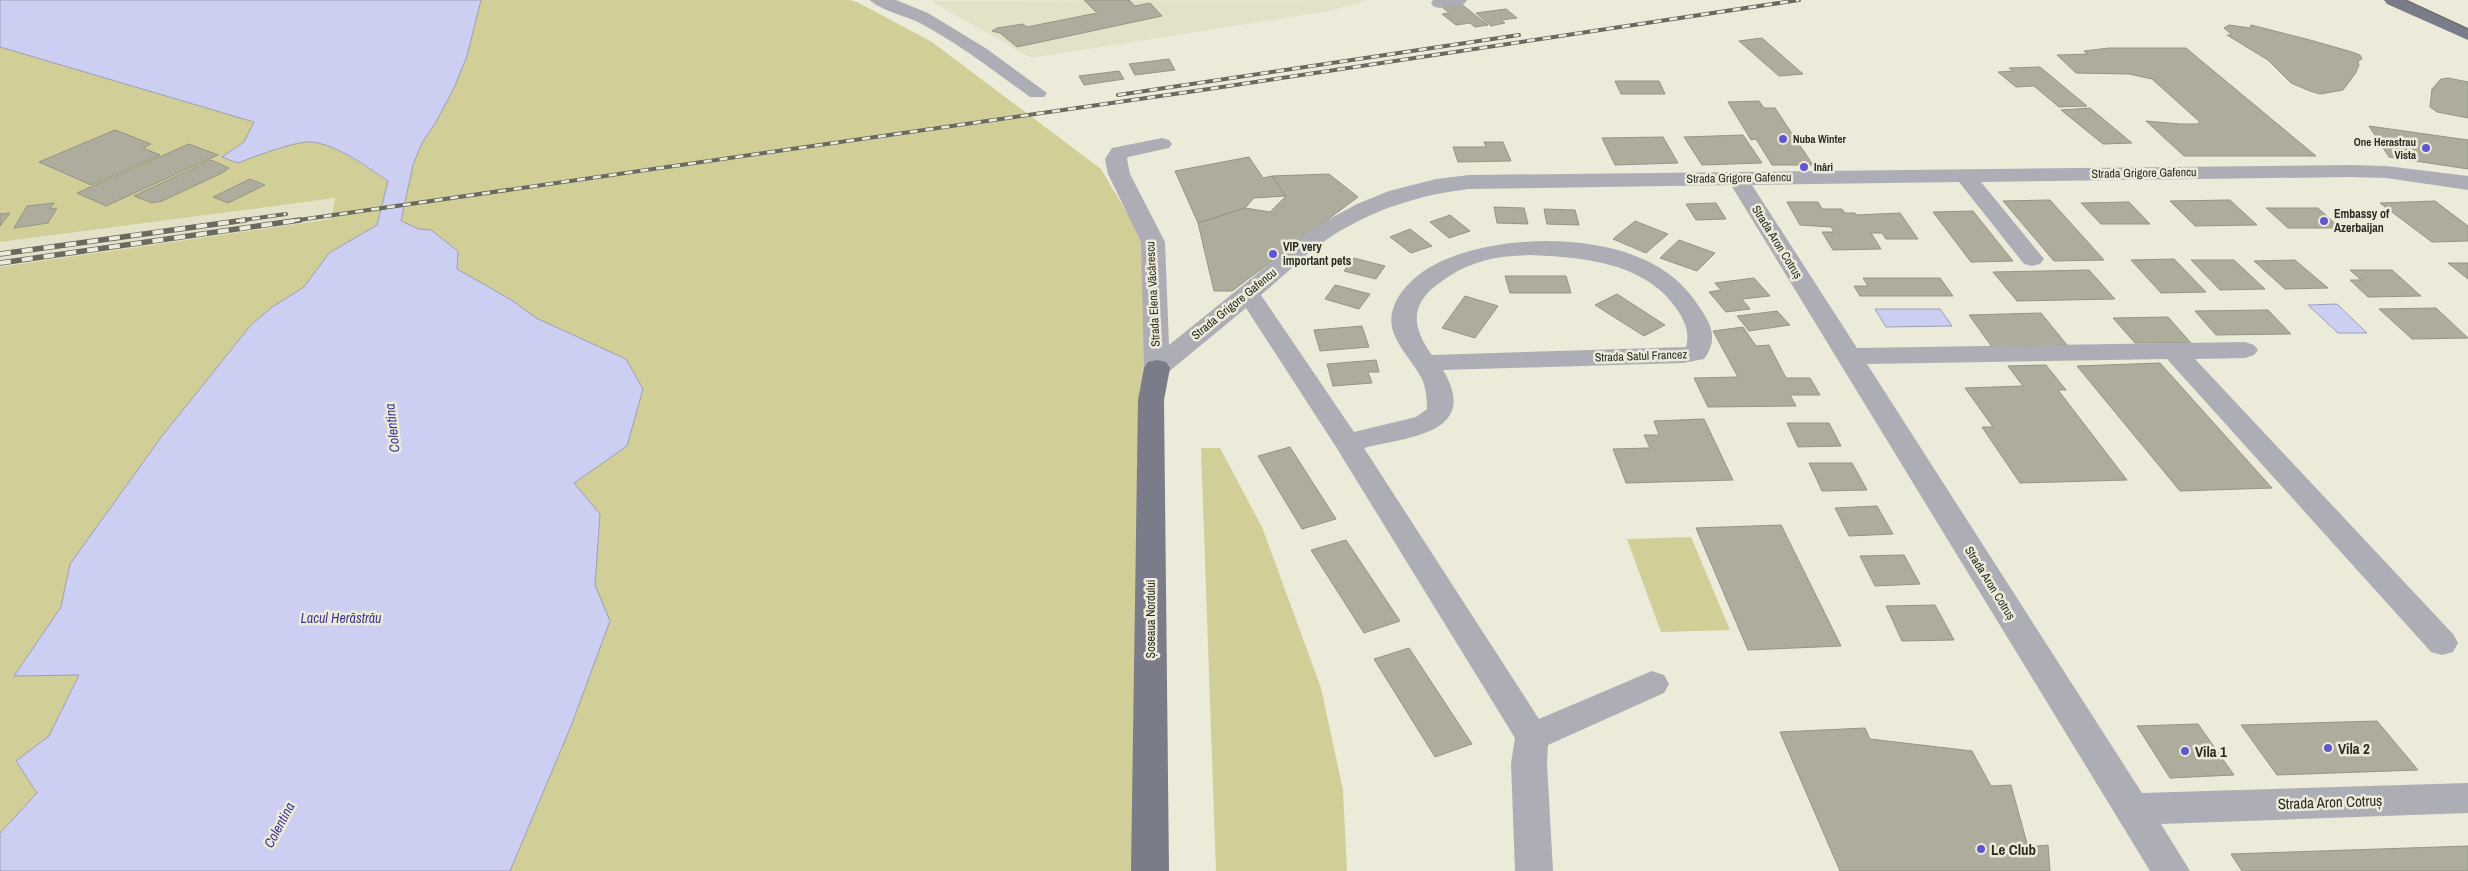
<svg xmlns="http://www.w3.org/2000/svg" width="2468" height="871" font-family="'Archivo Narrow',sans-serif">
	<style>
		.built { fill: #e3e2c9 }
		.green { fill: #d2ce98 }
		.water { fill: #cccff1; stroke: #9c9eb4 }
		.building { fill: #aead9d; stroke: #959585 }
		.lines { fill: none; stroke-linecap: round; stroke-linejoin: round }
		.minor { fill: #adaeb5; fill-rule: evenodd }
		.major { fill: #7a7c89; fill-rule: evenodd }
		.tram { stroke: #69695f; stroke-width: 1 }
		.rail-far1-casing { stroke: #69695f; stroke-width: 4 }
		.rail-casing { stroke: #69695f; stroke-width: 5.5 }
		.rail-far1 { stroke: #ecebda; stroke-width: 2.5; stroke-dasharray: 8; stroke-linecap: butt }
		.rail { stroke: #ecebda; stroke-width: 4; stroke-dasharray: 11; stroke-linecap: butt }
		.poi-dot { fill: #5e57d0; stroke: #ecebda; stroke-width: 2 }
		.labels { text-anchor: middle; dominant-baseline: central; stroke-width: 5; stroke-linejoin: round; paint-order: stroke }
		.far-poi-label { font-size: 11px; font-weight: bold; fill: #2b2b24; stroke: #ecebda; text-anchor: start }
		.street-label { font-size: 12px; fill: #2b2b24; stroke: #ecebda }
		.poi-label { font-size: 12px; font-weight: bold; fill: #2b2b24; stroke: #ecebda; text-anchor: start }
		.water-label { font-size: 14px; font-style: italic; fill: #3f3996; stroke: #ecebda }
		.near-poi-label { font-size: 15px; font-weight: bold; fill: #2b2b24; stroke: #ecebda; text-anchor: start }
		.near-street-label { font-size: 15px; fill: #2b2b24; stroke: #ecebda }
	</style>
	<rect width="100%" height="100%" fill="#ecebda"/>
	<g class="built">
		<path d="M1368 0 1329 11 1031 58 931 1Z"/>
		<path d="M335 198 331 219 0 267V242Z"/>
	</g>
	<g class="green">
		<path d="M481 0H850L857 2 932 42 1101 169 1142 238 1154 302 1143 871H510L571 726 610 621 595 585 600 514 574 483 627 446 626 359 536 318 513 301 457 269 431 230 419 229 401 221 413 165 422 143 436 122 454 88 467 56Z"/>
		<path d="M0 47 254 122 244 142 223 157 238 163C253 157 297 140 312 142 339 145 365 167 388 181L377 225 329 253 304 287 272 307 250 326 162 436 70 564 61 607 14 676 79 674 49 736 16 761 37 793 0 833V267L331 219 335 198 0 242Z"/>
		<path d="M1201 448H1220L1262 527 1321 688 1343 790 1347 871H1216Z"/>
		<path d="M1691 537 1730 630 1661 632 1627 539Z"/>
	</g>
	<g class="water">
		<path d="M0 0H481L467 56 454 88 436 122 422 143 413 165 401 221 419 229 431 230 458 251 457 269 513 301 536 318 626 359 643 389 627 446 574 483 600 514 595 585 610 621 571 726 510 871H0V833L37 793 16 761 49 736 79 675 14 676 61 607 70 564 162 436 207 380 250 326 272 307 304 287 329 253 377 225 388 181C367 167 338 145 312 142 298 140 253 157 238 163L222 157 244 142 254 122 0 47Z"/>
		<path d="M2337 304 2367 333H2338L2308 305Z"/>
		<path d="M1940 309 1952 326 1886 327 1875 309Z"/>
	</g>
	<g class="building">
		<path d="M1084 0H1129L1135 6 1150 3 1162 16 1017 47 1000 33 992 31 997 28 1023 24 1027 27 1097 13Z"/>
		<path d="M1461 4 1488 25 1475 27 1470 23 1456 25 1442 14 1449 13 1442 7Z"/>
		<path d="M1506 9 1517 18 1501 20 1505 23 1491 26 1476 13Z"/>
		<path d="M2229 25 2250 28 2251 25 2310 40 2352 52 2360 55 2362 59 2358 61 2359 65 2355 74 2343 90 2320 94 2310 91 2291 83 2268 60 2227 35H2232L2224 28Z"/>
		<path d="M1762 38 1803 74 1779 76 1739 41Z"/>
		<path d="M2109 48H2186L2316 156H2184L2146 121 2180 124H2197L2200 122 2152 79 2129 74 2076 73 2057 55 2088 54 2084 51Z"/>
		<path d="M1169 59 1175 70 1135 75 1129 64Z"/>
		<path d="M2040 67 2087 106 2059 107 2034 86 2016 87 1998 72 2013 71 2009 68Z"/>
		<path d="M1119 71 1124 79 1084 85 1079 76Z"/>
		<path d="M2448 78 2468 82V118L2437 112 2430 107 2432 89 2441 79Z"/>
		<path d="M1615 81H1659L1665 94H1621Z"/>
		<path d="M1759 101 1764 108H1775L1813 165H1772L1756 139 1751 140 1728 102Z"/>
		<path d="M2090 108 2132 143 2103 144 2061 110Z"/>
		<path d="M2369 126 2468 140V169L2389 157Z"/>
		<path d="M115 130 151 144 143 148 160 155 91 185 39 162Z"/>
		<path d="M1743 135 1762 163 1702 165 1684 137Z"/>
		<path d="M1663 137 1678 163 1615 165 1602 138Z"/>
		<path d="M1484 142H1503L1511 161 1458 162 1453 147H1486Z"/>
		<path d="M189 144 218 155 106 206 77 193Z"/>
		<path d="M1249 157 1263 178 1272 176 1286 196 1254 198 1245 208 1198 223 1175 171Z"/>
		<path d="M211 160 229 168 222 173 162 201 152 203 134 196Z"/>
		<path d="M1329 174 1358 197 1232 291H1214L1198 223 1245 208 1270 212 1286 196 1272 176Z"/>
		<path d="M250 179 265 185 228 203 213 197Z"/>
		<path d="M2050 200 2104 260 2054 261 2003 201Z"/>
		<path d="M2230 200 2257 225 2195 226 2170 201Z"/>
		<path d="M2435 201 2468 226V241L2432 242 2380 203Z"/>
		<path d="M1787 202H1818L1822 209H1842L1845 213H1855L1856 215 1900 213 1918 239H1886L1882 233H1871L1881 249 1833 250 1822 232H1834L1831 227 1800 225Z"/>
		<path d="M2129 202 2150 224H2101L2081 203Z"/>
		<path d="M54 203 50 209 57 208 48 223 14 228 27 206Z"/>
		<path d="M1716 203 1726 219 1696 220 1686 204Z"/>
		<path d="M1494 207 1524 208 1528 224 1497 223Z"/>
		<path d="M2266 208H2318L2340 228H2288Z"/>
		<path d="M1544 209 1575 210 1579 225 1547 224Z"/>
		<path d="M1973 211 2013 261 1971 262 1933 212Z"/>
		<path d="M10 213 0 226V214Z"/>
		<path d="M1450 215 1470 231 1449 238 1430 222Z"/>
		<path d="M1635 221 1668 234 1646 253 1613 239Z"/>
		<path d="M1410 229 1432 246 1411 253 1390 237Z"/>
		<path d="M1679 240 1715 253 1697 271 1660 258Z"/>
		<path d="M1354 258 1385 266 1376 279 1344 271Z"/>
		<path d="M2174 259 2206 292 2161 293 2131 260Z"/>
		<path d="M2191 260H2234L2265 289 2220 290Z"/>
		<path d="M2295 260 2328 288 2285 289 2254 261Z"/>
		<path d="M2448 263H2468V279Z"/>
		<path d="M2089 270 2115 299 2017 301 1993 272Z"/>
		<path d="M2350 270H2392L2421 296 2368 297 2350 280H2361Z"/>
		<path d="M1505 276H1566L1571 293H1510Z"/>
		<path d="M1754 278 1770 296 1742 299 1750 309 1726 312 1709 292 1721 290 1715 283Z"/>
		<path d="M1863 278H1940L1953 296H1860L1854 286H1868Z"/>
		<path d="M1335 285 1370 294 1359 309 1325 299Z"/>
		<path d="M1617 294 1665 325 1644 336 1595 305Z"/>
		<path d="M1465 296 1498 306 1475 338 1442 328Z"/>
		<path d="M2436 308 2468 338 2412 339 2379 309Z"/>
		<path d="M2268 310 2291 334 2216 335 2195 311Z"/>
		<path d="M1777 311 1790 325 1749 331 1737 316Z"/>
		<path d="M2041 313 2067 345 1992 347 1969 315Z"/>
		<path d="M2168 317 2191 343H2135L2113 318Z"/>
		<path d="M1362 326 1369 347 1320 351 1314 330Z"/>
		<path d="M1743 327 1756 346 1769 345 1786 378H1810L1820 395H1790L1796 406 1708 407 1694 378 1738 377 1713 331Z"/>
		<path d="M1376 360 1379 372H1368L1372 383 1333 386 1327 364Z"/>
		<path d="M2160 363 2272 488 2180 491 2077 366Z"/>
		<path d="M2046 365 2066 390H2058L2127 480 2020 483 1982 427H1993L1965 388 2023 386 2008 366Z"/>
		<path d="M1704 419 1733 480 1626 483 1613 449 1650 448 1644 435H1659L1654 421Z"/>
		<path d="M1787 423H1829L1841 446 1798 447Z"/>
		<path d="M1290 447 1336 519 1302 529 1258 456Z"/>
		<path d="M1809 463H1852L1867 490 1822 491Z"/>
		<path d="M1877 506 1893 534 1849 536 1835 508Z"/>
		<path d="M1781 525 1841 646 1748 650 1696 528Z"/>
		<path d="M1346 540 1400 621 1364 633 1311 550Z"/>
		<path d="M1904 555 1920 584 1875 586 1860 556Z"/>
		<path d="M1935 605 1954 640 1902 641 1886 606Z"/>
		<path d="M1409 648 1472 744 1435 757 1374 659Z"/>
		<path d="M2377 721 2418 770 2277 775 2241 725Z"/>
		<path d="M2198 724 2234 775 2170 778 2137 726Z"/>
		<path d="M1865 728 1870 739 1972 751 1991 786 2011 785 2028 847 2048 845 2050 871H1840L1780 732Z"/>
		<path d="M2468 846V871H2242L2231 854Z"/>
	</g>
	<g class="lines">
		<g class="minor">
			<path d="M870 0H896L928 13 987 49 1047 93 1044 97H1030C994 71 958 43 918 22 907 17 876 8 870 0Z"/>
			<path d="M1433 0H1467L1464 4 1440 8 1434 7 1431 3Z"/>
			<path d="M1162 138 1169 140 1172 144 1169 148 1128 157 1127 159 1130 174 1165 242 1169 345 1315 227 1357 204 1389 191 1436 179 1469 175 2351 165 2386 166 2468 176V190L2386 178 2351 177 1981 182 2044 259 2040 264 2032 266 2024 264 1959 182 1752 185 1857 348 2245 342 2254 345 2258 350 2254 355 2245 358 2195 359 2453 634 2458 643 2453 652 2442 655 2431 652 2167 359 1867 364 2142 793 2468 783V813L2161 824 2190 871H2150L1731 185 1469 189C1419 195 1375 209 1332 236 1307 252 1284 276 1261 295L1354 432 1416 417 1427 409C1427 399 1426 388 1422 379 1412 358 1384 336 1393 309 1398 292 1413 278 1427 269 1485 233 1601 231 1660 268 1679 280 1690 292 1702 311 1713 328 1717 341 1704 359L1683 363 1443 370C1481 434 1408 437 1364 448L1539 719 1652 671 1664 675 1669 684 1664 693 1548 745 1547 763 1553 871H1515L1511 763 1515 738 1336 447 1246 308 1166 374 1157 376 1148 374 1144 368 1141 242 1108 174 1105 159 1112 148ZM1529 255C1581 257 1647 262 1678 311 1685 322 1690 333 1686 347L1432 355C1409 323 1411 301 1445 279 1459 269 1474 263 1491 259 1503 256 1517 256 1529 255Z"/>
		</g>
		<g class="major">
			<path d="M2384 0H2407L2468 28V40L2387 4Z"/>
			<path d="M1157 360 1166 362 1170 368 1164 400 1169 871H1131L1138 400 1144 368 1148 362Z"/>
		</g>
		<path class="tram" d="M2406 0 2468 29"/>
		<defs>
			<g id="rail-far1">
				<path d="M1118 95 1519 35"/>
				<path d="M236 221 286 214"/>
				<path d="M292 221 1202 90 1799 0"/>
			</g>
			<g id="rail">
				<path d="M0 254 245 220"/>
				<path d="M0 263 300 220"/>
			</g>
		</defs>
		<use href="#rail-far1" class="rail-far1-casing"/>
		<use href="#rail" class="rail-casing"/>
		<use href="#rail-far1" class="rail-far1"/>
		<use href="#rail" class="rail"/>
	</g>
	<g class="poi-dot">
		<circle cx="1783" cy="139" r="5"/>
		<circle cx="2426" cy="148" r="5"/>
		<circle cx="1804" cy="167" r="5"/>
		<circle cx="2324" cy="221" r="5"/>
		<circle cx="1273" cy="254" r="5"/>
		<circle cx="2328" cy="748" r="5"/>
		<circle cx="2185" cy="751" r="5"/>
		<circle cx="1981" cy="849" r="5"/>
	</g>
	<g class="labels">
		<g class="far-poi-label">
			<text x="1793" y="139">Nuba Winter</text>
			<text x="2416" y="142" text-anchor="end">One Herastrau<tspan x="2416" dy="13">Vista</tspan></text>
			<text x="1814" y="167">Inâri</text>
		</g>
		<g class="street-label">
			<text transform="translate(2144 173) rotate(-1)">Strada Grigore Gafencu</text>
			<text transform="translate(1739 178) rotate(-1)">Strada Grigore Gafencu</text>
			<text transform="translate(1777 242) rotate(58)">Strada Aron Cotruș</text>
			<text transform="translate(1153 294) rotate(-93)">Strada Elena Văcărescu</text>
			<text transform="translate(1234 304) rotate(-39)">Strada Grigore Gafencu</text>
			<text transform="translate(1641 356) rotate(-2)">Strada Satul Francez</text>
			<text transform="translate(1990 583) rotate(58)">Strada Aron Cotruș</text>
			<text transform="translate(1151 619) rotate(-90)">Șoseaua Nordului</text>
		</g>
		<g class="poi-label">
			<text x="2334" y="214">Embassy of<tspan x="2334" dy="14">Azerbaijan</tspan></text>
			<text x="1283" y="247">VIP very<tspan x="1283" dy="14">important pets</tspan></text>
		</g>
		<g class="water-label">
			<text transform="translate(392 428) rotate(-96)">Colentina</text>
			<text x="341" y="618">Lacul Herăstrău</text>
			<text transform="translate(279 825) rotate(-62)">Colentina</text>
		</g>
		<g class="near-poi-label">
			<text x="2338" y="748">Vila 2</text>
			<text x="2195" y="751">Vila 1</text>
			<text x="1991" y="849">Le Club</text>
		</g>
		<g class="near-street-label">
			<text transform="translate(2330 802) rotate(-2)">Strada Aron Cotruș</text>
		</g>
	</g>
</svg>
